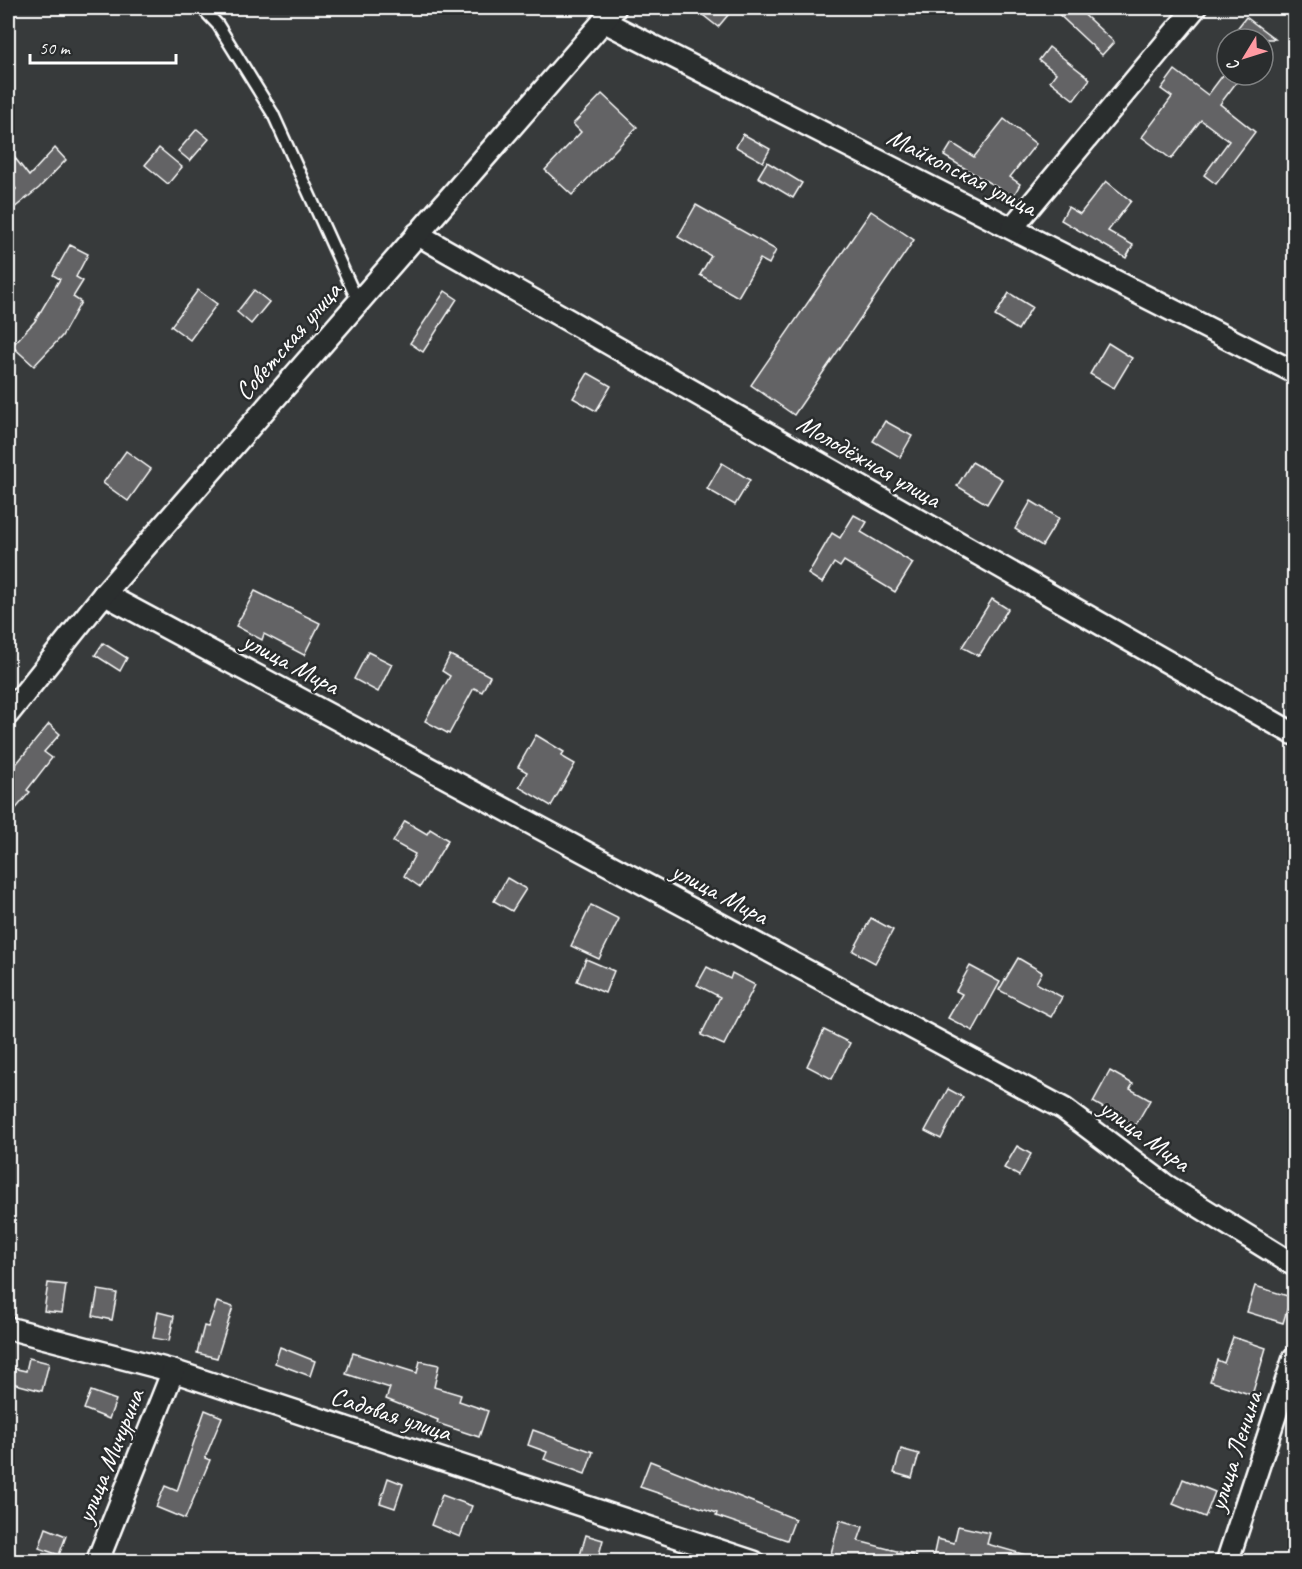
<svg xmlns="http://www.w3.org/2000/svg" width="1302" height="1569" font-family="Caveat,sans-serif">
	<style>
		.building { fill: #636465; stroke: #fff; stroke-width: 1.5 }
		.lines { fill: none; stroke-linecap: round; stroke-linejoin: round }
		.service-casing { stroke: #fff; stroke-width: 15 }
		.minor-casing { stroke: #fff; stroke-width: 26 }
		.service { stroke: #2a2d2e; stroke-width: 10 }
		.minor { stroke: #2a2d2e; stroke-width: 21 }
		.labels { text-anchor: middle; dominant-baseline: central; stroke-width: 5; stroke-linejoin: round; paint-order: stroke }
		.street-label { font-size: 26px; fill: #fff; stroke: #2a2d2e }
	</style>
	<rect width="100%" height="100%" fill="#373a3b"/>
	<filter id="ink" filterUnits="userSpaceOnUse"><feTurbulence type="fractalNoise" baseFrequency=".0167" numOctaves="2"/><feDisplacementMap in="SourceGraphic" scale="12" xChannelSelector="R" yChannelSelector="G"/><feConvolveMatrix kernelMatrix="1 2 1 2 8 2 1 2 1" color-interpolation-filters="sRGB"/></filter>
	<g filter="url(#ink)">
		<g class="building">
			<path d="M694 8H734L718 27Z"/>
			<path d="M1052 8H1077L1114 42 1102 55Z"/>
			<path d="M1246 17 1275 39H1229Z"/>
			<path d="M1049 47 1090 79 1074 100 1050 81 1056 73 1039 60Z"/>
			<path d="M1175 70 1208 95 1223 75H1242L1220 104 1255 132 1216 184 1204 175 1229 141 1201 120 1171 159 1142 137 1172 97 1161 89Z"/>
			<path d="M602 94 637 127 572 195 545 170 581 132 573 124Z"/>
			<path d="M1004 119 1036 144 1010 177 1020 184 1013 197 944 156 952 143 974 157Z"/>
			<path d="M197 129 209 139 190 161 178 151Z"/>
			<path d="M743 134 770 149 763 162 736 147Z"/>
			<path d="M55 148 66 160 39 188 8 213V198L16 189 8 178V149L29 176Z"/>
			<path d="M159 148 182 167 168 184 145 165Z"/>
			<path d="M767 162 802 183 793 198 758 177Z"/>
			<path d="M1106 181 1131 201 1108 231 1133 245 1126 258 1061 220 1068 207 1080 214Z"/>
			<path d="M696 205 776 250 769 264 760 259 738 297 700 275 711 256 678 237Z"/>
			<path d="M871 211 914 240 794 415 751 385Z"/>
			<path d="M70 245 88 254 76 277 83 281 73 297 81 302 62 336 34 366 12 346 35 321 60 279 53 275Z"/>
			<path d="M198 290 217 304 190 340 171 326Z"/>
			<path d="M254 290 269 302 251 324 237 312Z"/>
			<path d="M445 291 457 299 423 352 410 343Z"/>
			<path d="M1009 293 1032 307 1018 330 995 316Z"/>
			<path d="M1108 343 1132 358 1114 388 1090 374Z"/>
			<path d="M588 373 611 386 596 411 573 398Z"/>
			<path d="M885 421 912 436 900 457 873 441Z"/>
			<path d="M126 451 151 469 128 501 103 483Z"/>
			<path d="M972 462 1002 479 987 504 957 486Z"/>
			<path d="M722 463 750 480 735 505 707 489Z"/>
			<path d="M1031 501 1059 518 1042 546 1015 529Z"/>
			<path d="M854 515 867 522 861 532 913 563 895 592 844 561 840 567 834 563 822 583 808 574 832 533 840 538Z"/>
			<path d="M255 591 320 623 304 655 264 634 262 640 236 626Z"/>
			<path d="M992 599 1008 609 979 656 962 647Z"/>
			<path d="M103 643 127 658 120 671 95 655Z"/>
			<path d="M368 652 392 664 378 692 354 679Z"/>
			<path d="M450 655 490 676 482 692 474 688 449 734 425 721 450 676 442 671Z"/>
			<path d="M49 724 60 734 44 752 52 758 27 790 30 792 8 818V774Z"/>
			<path d="M536 735 564 752 561 756 575 764 551 806 519 787 527 772 518 767Z"/>
			<path d="M405 821 427 834 430 829 448 840 420 887 404 876 415 854 393 842Z"/>
			<path d="M507 878 526 889 512 911 494 901Z"/>
			<path d="M591 905 619 919 599 959 571 946Z"/>
			<path d="M871 918 893 930 875 963 853 951Z"/>
			<path d="M1018 958 1042 972 1036 983 1062 997 1051 1017 999 990Z"/>
			<path d="M586 959 614 971 605 993 577 981Z"/>
			<path d="M970 966 1000 982 973 1031 948 1018 962 994 956 991Z"/>
			<path d="M707 967 730 979 732 973 755 985 724 1045 701 1035 720 997 697 985Z"/>
			<path d="M824 1030 850 1043 832 1079 807 1066Z"/>
			<path d="M1110 1071 1133 1084 1130 1089 1150 1100 1135 1126 1093 1102Z"/>
			<path d="M948 1089 963 1097 941 1139 925 1131Z"/>
			<path d="M1017 1146 1031 1154 1019 1176 1004 1168Z"/>
			<path d="M48 1283 66 1285 62 1313 44 1311Z"/>
			<path d="M1255 1286 1291 1297 1283 1323 1247 1312Z"/>
			<path d="M98 1290 117 1293 112 1320 93 1316Z"/>
			<path d="M217 1302 233 1307 217 1358 197 1353 204 1326 208 1327Z"/>
			<path d="M158 1312 174 1316 169 1341 153 1338Z"/>
			<path d="M1233 1337 1266 1348 1252 1395 1210 1381 1217 1360 1224 1363Z"/>
			<path d="M280 1347 315 1361 310 1376 275 1363Z"/>
			<path d="M353 1353 417 1373 420 1361 439 1365 434 1387 461 1395 459 1401 488 1411 479 1437 437 1423 438 1420 386 1399 390 1388 346 1374Z"/>
			<path d="M29 1358 49 1363 42 1391 8 1382V1367L26 1371Z"/>
			<path d="M91 1391 116 1400 109 1419 84 1409Z"/>
			<path d="M205 1410 222 1417 205 1458 210 1460 185 1519 156 1507 165 1486 177 1491Z"/>
			<path d="M533 1430 593 1452 585 1474 544 1459 547 1452 528 1445Z"/>
			<path d="M901 1449 919 1454 912 1478 894 1473Z"/>
			<path d="M650 1461 795 1519 787 1540 716 1516 717 1513 640 1487Z"/>
			<path d="M388 1478 403 1484 395 1508 380 1503Z"/>
			<path d="M1183 1479 1215 1492 1205 1517 1173 1504Z"/>
			<path d="M442 1495 472 1506 460 1537 431 1525Z"/>
			<path d="M840 1520 863 1527 858 1541 916 1556 915 1562H858L831 1553Z"/>
			<path d="M958 1526 990 1533 987 1544 1033 1557 1032 1562H932L937 1539 954 1543Z"/>
			<path d="M46 1528 66 1536 59 1555 39 1548Z"/>
			<path d="M586 1535 603 1540 597 1562H578Z"/>
		</g>
		<g class="lines">
			<defs>
				<path id="service" d="M202 8 218 25 273 114 358 302"/>
				<g id="minor">
					<path d="M603 21 1294 372"/>
					<path d="M1012 228 1195 8"/>
					<path d="M417 234 1294 734"/>
					<path d="M104 594 1064 1109 1165 1185 1294 1265"/>
					<path d="M8 714 104 594 615 8"/>
					<path d="M8 1328 173 1371 754 1562"/>
					<path d="M97 1562 173 1371"/>
					<path d="M1227 1562 1294 1358"/>
				</g>
			</defs>
			<use href="#service" class="service-casing"/>
			<use href="#minor" class="minor-casing"/>
			<use href="#service" class="service"/>
			<use href="#minor" class="minor"/>
		</g>
	</g>
	<g class="labels">
		<g class="street-label">
			<text transform="translate(962 172) rotate(27)">Майкопская улица</text>
			<text transform="translate(288 341) rotate(-49)">Советская улица</text>
			<text transform="translate(869 461) rotate(30)">Молодёжная улица</text>
			<text transform="translate(291 663) rotate(28)">улица Мира</text>
			<text transform="translate(720 893) rotate(28)">улица Мира</text>
			<text transform="translate(1145 1135) rotate(36)">улица Мира</text>
			<text transform="translate(391 1414) rotate(18)">Садовая улица</text>
			<text transform="translate(1235 1451) rotate(-72)">улица Ленина</text>
			<text transform="translate(110 1456) rotate(-68)">улица Мичурина</text>
		</g>
	</g>
	<rect width="1302" height="1569" fill="none" stroke="#2a2d2e" stroke-width="30"/>
	<rect x="15" y="15" width="1272" height="1539" fill="none" stroke="#fff" stroke-width="2" filter="url(#ink)"/>
	<g transform="translate(1245 57) rotate(232)"><circle r="28" fill="#2a2d2e" stroke="#7f8182" stroke-width="1.5"/>
	<path d="M0-4.5L10 22L0 15L-10 22Z" fill="#ff9aa2"/>
	<text y="-9" font-size="16" font-weight="bold" text-anchor="middle" fill="#ffffff">С</text>
	</g>
	<path d="M30 54v9h146v-9" fill="none" stroke="#ffffff" stroke-width="3"/>
	<text x="39" y="54" font-size="18" fill="#ffffff" stroke="#2a2d2e" stroke-width="4.5" paint-order="stroke">50 m</text>
</svg>
